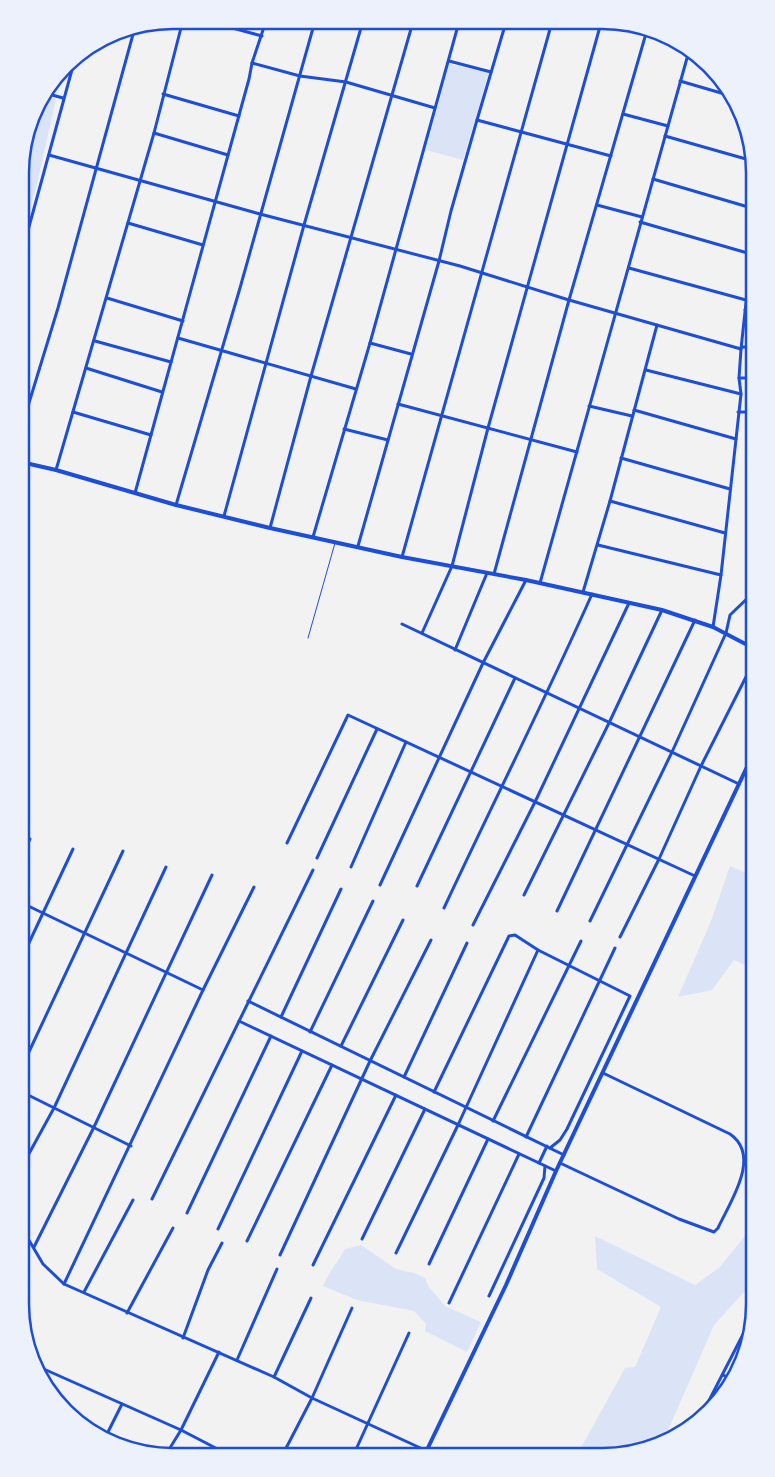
<svg xmlns="http://www.w3.org/2000/svg" width="775" height="1477" font-family="Signika,sans-serif">
	<style>
		.green { fill: #dbe4f7 }
		.lines { fill: none; stroke-linecap: round; stroke-linejoin: round }
		.service { stroke: #1d4ed8; stroke-width: 1 }
		.minor { stroke: #1d4ed8; stroke-width: 3 }
		.tertiary { stroke: #1d4ed8; stroke-width: 4 }
		.rim { fill: none; stroke: #1d4ed8; stroke-width: 2.5 }
	</style>
	<rect width="100%" height="100%" fill="#f2f2f2"/>
	<g class="green">
		<path d="M449 64 489 73 463 160 426 150Z"/>
		<path d="M43 95 56 99 36 188 21 234V153L36 105Z"/>
		<path d="M730 866 755 877V969L734 960 712 990 678 997 711 921Z"/>
		<path d="M755 1214V1280L714 1325 662 1444C637 1456 604 1457 576 1457L625 1368 635 1367 661 1307 597 1269 595 1236 695 1285 720 1267 744 1237Z"/>
		<path d="M361 1245 396 1269 414 1273 425 1278 429 1287 445 1306 481 1322 467 1352 425 1331 426 1324 414 1311 357 1300 323 1286C329 1272 338 1262 345 1249Z"/>
	</g>
	<g class="lines">
		<path class="service" d="M308 638 335 543"/>
		<g class="minor">
			<path d="M203 20 262 36"/>
			<path d="M449 61 491 72"/>
			<path d="M252 63 300 76 346 82 435 108"/>
			<path d="M680 81 728 95"/>
			<path d="M45 93 63 98"/>
			<path d="M163 94 239 116"/>
			<path d="M623 114 668 126"/>
			<path d="M477 120 611 156"/>
			<path d="M154 133 228 155"/>
			<path d="M665 136 753 161"/>
			<path d="M49 155 260 214 460 266 569 300 741 349"/>
			<path d="M653 179 755 209"/>
			<path d="M597 205 642 217"/>
			<path d="M640 222 751 254"/>
			<path d="M128 223 203 245"/>
			<path d="M21 256 76 55"/>
			<path d="M629 268 746 300"/>
			<path d="M749 271H755"/>
			<path d="M107 298 183 321"/>
			<path d="M745 310 755 312"/>
			<path d="M178 338 356 389"/>
			<path d="M95 341 171 362"/>
			<path d="M370 343 411 354"/>
			<path d="M742 347H755"/>
			<path d="M86 368 162 392"/>
			<path d="M646 370 741 394"/>
			<path d="M739 378H755"/>
			<path d="M398 404 577 452"/>
			<path d="M589 406 632 416"/>
			<path d="M634 410 736 439"/>
			<path d="M73 412 151 435"/>
			<path d="M738 412H755"/>
			<path d="M21 429 58 308 135 27"/>
			<path d="M344 429 388 440"/>
			<path d="M621 458 730 489"/>
			<path d="M56 470 154 133 183 20"/>
			<path d="M135 493 249 79 252 63 266 21"/>
			<path d="M610 501 725 533"/>
			<path d="M176 505 240 288 315 21"/>
			<path d="M224 516 304 225 363 21"/>
			<path d="M270 528 311 376 413 22"/>
			<path d="M313 537 370 343 459 22"/>
			<path d="M598 545 721 575"/>
			<path d="M358 546 439 261 451 211 477 120 506 22"/>
			<path d="M402 557 552 22"/>
			<path d="M494 574 569 300 647 30"/>
			<path d="M540 583 689 51"/>
			<path d="M583 592 610 501 657 325"/>
			<path d="M402 624 739 784"/>
			<path d="M713 627 721 575 741 394 739 378 741 349 755 219"/>
			<path d="M422 633 452 566 488 428 601 23"/>
			<path d="M747 645 755 637"/>
			<path d="M455 650 487 573"/>
			<path d="M287 843 348 715 695 876"/>
			<path d="M20 858 30 839"/>
			<path d="M317 858 377 729"/>
			<path d="M351 867 406 742"/>
			<path d="M380 885 483 663 526 580"/>
			<path d="M417 886 515 678"/>
			<path d="M524 895 609 723 662 610"/>
			<path d="M20 902 203 990"/>
			<path d="M444 908C493 803 545 700 592 594"/>
			<path d="M557 911 695 620"/>
			<path d="M590 921 672 752 726 633 730 615 755 591"/>
			<path d="M473 925 535 802 629 603"/>
			<path d="M620 937 659 859 701 766 755 659"/>
			<path d="M20 962 73 849"/>
			<path d="M248 1001 564 1155"/>
			<path d="M281 1017 341 889"/>
			<path d="M239 1021 556 1171"/>
			<path d="M310 1032 373 901"/>
			<path d="M341 1046 403 920"/>
			<path d="M20 1071 123 851"/>
			<path d="M404 1077 467 943"/>
			<path d="M20 1091 131 1146"/>
			<path d="M434 1092 509 936 515 935 538 950 630 996 567 1129 560 1140 550 1148"/>
			<path d="M493 1121 581 941"/>
			<path d="M526 1137 615 948"/>
			<path d="M539 1163 547 1146"/>
			<path d="M560 1163 679 1219 714 1232 718 1228C730 1202 762 1156 730 1134L603 1073"/>
			<path d="M20 1170 54 1108 166 867"/>
			<path d="M152 1199 313 870"/>
			<path d="M187 1213 271 1036"/>
			<path d="M20 1225 43 1264 64 1284 274 1377 312 1398 427 1451"/>
			<path d="M218 1229 302 1051"/>
			<path d="M362 1239 425 1109"/>
			<path d="M247 1241 332 1065"/>
			<path d="M34 1247 94 1127 212 875"/>
			<path d="M396 1253 458 1125 538 950"/>
			<path d="M280 1255 370 1061 431 940"/>
			<path d="M429 1264 488 1139"/>
			<path d="M313 1265 396 1095"/>
			<path d="M64 1284 203 990 254 887"/>
			<path d="M84 1292 133 1200"/>
			<path d="M489 1296 544 1178 545 1166"/>
			<path d="M449 1303 519 1154"/>
			<path d="M127 1313 173 1228"/>
			<path d="M183 1338 208 1270 222 1243"/>
			<path d="M237 1360 277 1269"/>
			<path d="M37 1366 181 1430 231 1456"/>
			<path d="M723 1375 734 1380"/>
			<path d="M274 1377 311 1298"/>
			<path d="M699 1420 755 1311"/>
			<path d="M104 1440 122 1404"/>
			<path d="M165 1456 181 1430 219 1352"/>
			<path d="M282 1456 312 1398 352 1308"/>
			<path d="M353 1456 409 1333"/>
		</g>
		<g class="tertiary">
			<path d="M21 462 56 470 176 505 270 528 402 557 526 580 662 610 713 627 755 649"/>
			<path d="M424 1456 506 1285 556 1171 755 750"/>
		</g>
	</g>
	<path d="M0 0H775V1477H0ZM173 29H602A144 144 0 0 1 746 173V1304A144 144 0 0 1 602 1448H173A144 144 0 0 1 29 1304V173A144 144 0 0 1 173 29Z" fill="#edf1fc" fill-rule="evenodd"/>
	<path class="rim" d="M173 29H602A144 144 0 0 1 746 173V1304A144 144 0 0 1 602 1448H173A144 144 0 0 1 29 1304V173A144 144 0 0 1 173 29Z"/>
</svg>
